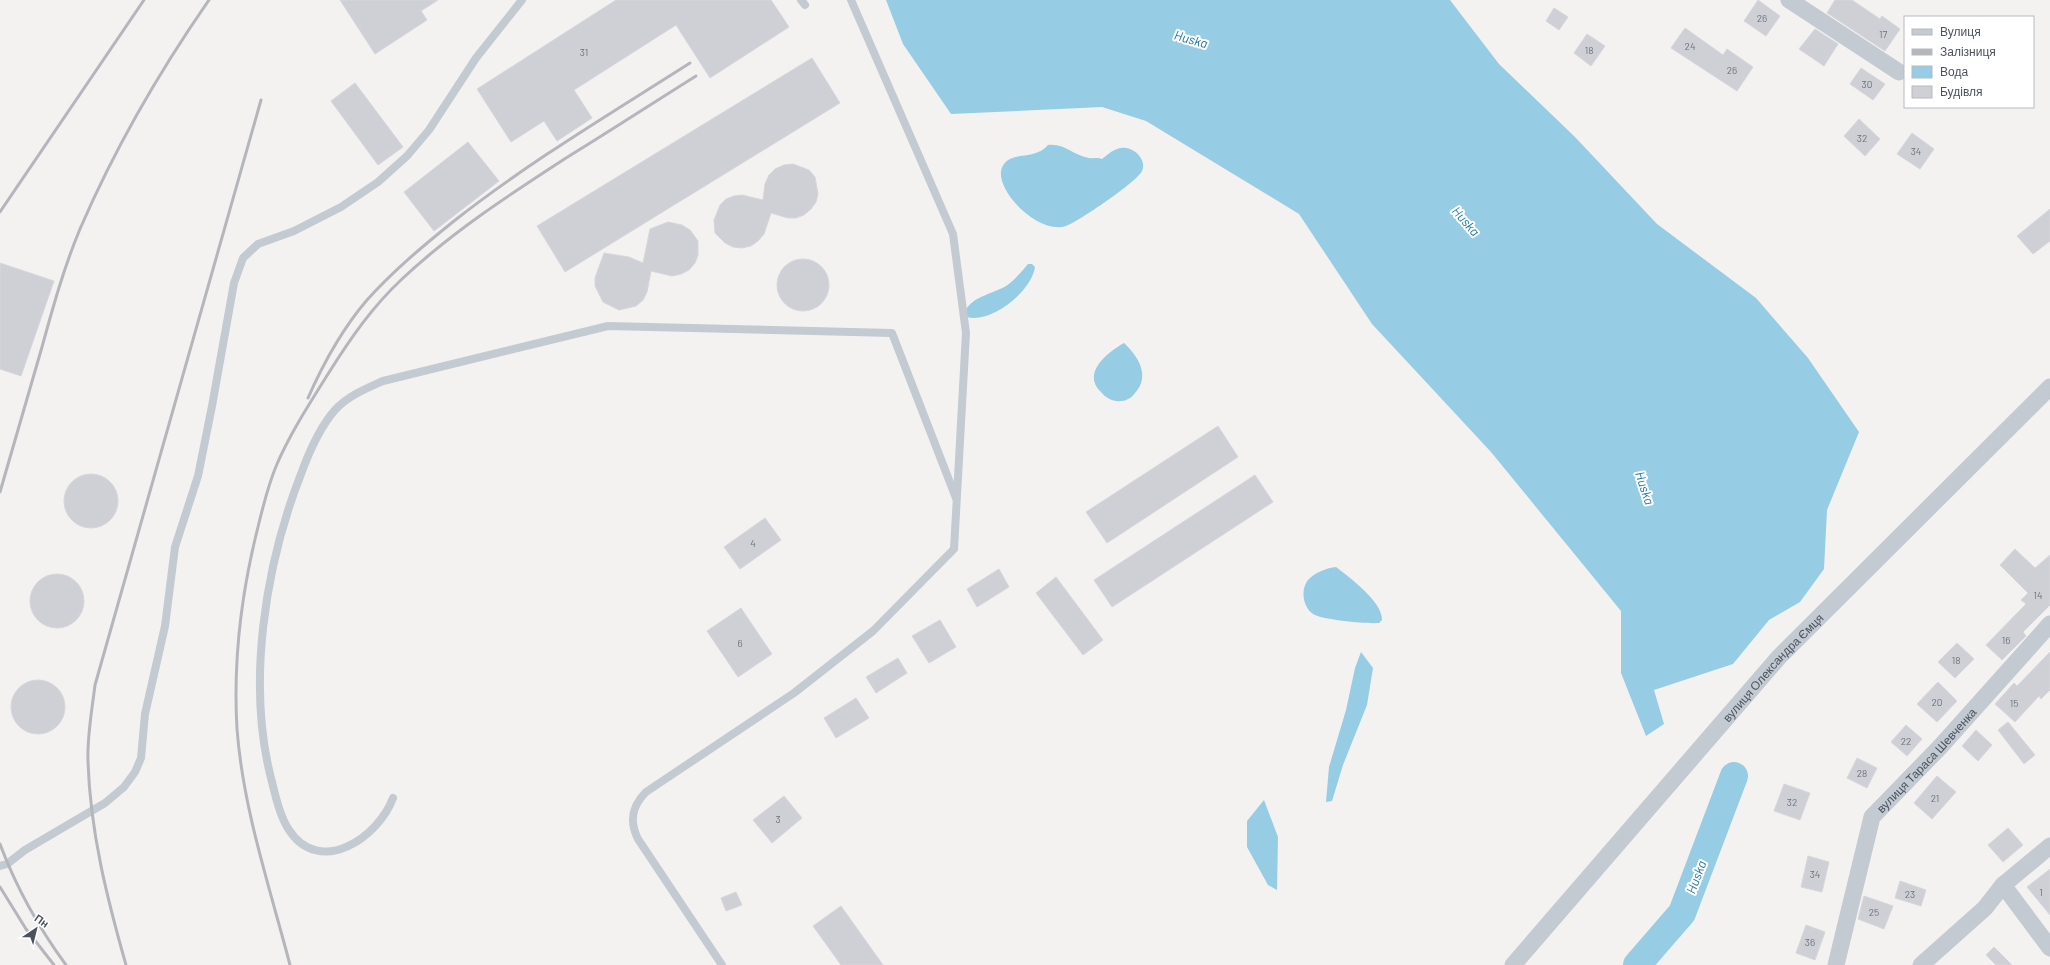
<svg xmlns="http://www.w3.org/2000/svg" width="2050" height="965" font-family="Barlow,sans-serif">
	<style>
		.water { fill: #96cce4 }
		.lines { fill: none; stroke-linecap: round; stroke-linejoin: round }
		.river { stroke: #96cce4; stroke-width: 28 }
		.building { fill: #cfd0d5; stroke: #d6d7dc }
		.lane { stroke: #c3cad1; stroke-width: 8 }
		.street { stroke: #c3cad1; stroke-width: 17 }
		.rail { stroke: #b4b6bb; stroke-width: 3 }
		.labels { text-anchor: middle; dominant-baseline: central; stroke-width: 4; stroke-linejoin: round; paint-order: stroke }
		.number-label { font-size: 10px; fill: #6c727b }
		.street-label { font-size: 12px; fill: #4b525d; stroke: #fff }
		.water-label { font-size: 13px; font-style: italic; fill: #1b76a0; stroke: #fff }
	</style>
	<rect width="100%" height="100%" fill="#f3f2f1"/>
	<g class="water">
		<path d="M886 0H1450L1499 64 1575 137 1657 224 1756 298 1808 358 1859 432 1827 510 1824 569 1800 602 1769 620 1733 664 1654 690 1664 724 1646 736 1621 673V611L1491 452 1372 324 1299 214 1146 121 1102 107 951 114 903 44Z"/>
		<path d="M1048 145C1065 143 1074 156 1089 158 1094 159 1096 157 1102 159 1106 156 1111 151 1117 149 1130 143 1148 158 1142 171 1138 181 1078 222 1066 226 1037 236 988 184 1004 164 1011 154 1029 157 1038 152 1042 151 1045 148 1048 145Z"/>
		<path d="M1028 264H1032L1035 267C1032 291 991 324 967 317L965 313C969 297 993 294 1006 286 1014 281 1021 272 1028 264Z"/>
		<path d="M1124 343C1138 356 1151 376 1135 393 1131 399 1124 402 1116 401 1110 400 1105 397 1101 392 1081 373 1108 352 1124 343Z"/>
		<path d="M1336 567C1349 577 1383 602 1382 620L1379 623C1366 624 1326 620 1315 615 1303 609 1300 590 1308 580 1315 572 1327 568 1336 567Z"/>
		<path d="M1361 652 1373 668 1367 705 1343 765 1332 801 1326 802 1329 767 1346 710 1355 668Z"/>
		<path d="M1264 800 1278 837 1277 890 1268 885 1247 847V821Z"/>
	</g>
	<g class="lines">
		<path class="river" d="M1637 965 1682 913 1734 776"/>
	</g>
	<g class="building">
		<path d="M340 0H438L421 11 427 20 375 54Z"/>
		<path d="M616 0H771L789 27 710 78 676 25 574 90 592 118 557 141 544 121 511 142 477 89Z"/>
		<path d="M1758 0 1780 16 1766 36 1744 21Z"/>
		<path d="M1835 0H1852L1880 19 1882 16 1900 29 1885 51 1827 13Z"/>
		<path d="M1554 8 1568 17 1559 30 1546 21Z"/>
		<path d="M1685 28 1723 55 1727 49 1753 67 1737 91 1671 48Z"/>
		<path d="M1815 29 1838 44 1824 66 1799 49Z"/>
		<path d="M1587 34 1605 46 1591 66 1574 53Z"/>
		<path d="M812 58 840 103 565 272 537 226Z"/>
		<path d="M1861 68 1885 84 1873 100 1850 84Z"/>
		<path d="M355 83 403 147 378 165 331 101Z"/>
		<path d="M1859 119 1880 139 1865 156 1844 136Z"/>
		<path d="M1912 133 1934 149 1920 169 1897 154Z"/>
		<path d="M468 142 499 181 434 231 404 192Z"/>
		<path d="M793 164 809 170 815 177 818 194 816 202 811 209 804 215 796 218H788L771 213 764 234 758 241 751 246 742 248 733 247 725 243 715 233 714 220 720 205 726 199 734 196 742 195 763 200 765 184 769 175 775 169 784 165Z"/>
		<path d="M2050 209V241L2033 254 2017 236Z"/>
		<path d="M668 222 682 225 690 230 698 241V255L695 263 689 270 681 274 672 276 651 271 647 292 643 300 636 306 619 310 603 302 595 286V278L604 253 629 257 643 263 650 229Z"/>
		<circle cx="803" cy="285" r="26"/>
		<path d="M0 263 54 281 21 376 0 369Z"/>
		<path d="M1218 426 1238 457 1107 543 1086 512Z"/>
		<circle cx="91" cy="501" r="27"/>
		<path d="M1255 475 1273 502 1112 607 1094 580Z"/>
		<path d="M765 518 781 540 740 569 724 547Z"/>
		<path d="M2015 549 2035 568 2050 555V605L2023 632 2026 636 2002 660 1986 645 2026 604 2021 600 2028 593 2000 565Z"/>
		<path d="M999 569 1009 587 977 607 967 589Z"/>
		<circle cx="57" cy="601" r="27"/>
		<path d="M1056 577 1103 640 1083 655 1036 593Z"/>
		<path d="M741 608 772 654 738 677 707 631Z"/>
		<path d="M940 620 956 647 929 663 912 636Z"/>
		<path d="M1957 643 1974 659 1955 678 1938 662Z"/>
		<path d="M2050 652V690L2041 699 2039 696 2015 722 1995 704 2014 683 2017 686Z"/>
		<path d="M898 658 907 673 876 693 866 677Z"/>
		<circle cx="38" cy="707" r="27"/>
		<path d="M1938 682 1957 701 1937 722 1917 704Z"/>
		<path d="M856 698 869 718 836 738 824 718Z"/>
		<path d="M2008 722 2035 755 2024 764 1998 730Z"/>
		<path d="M1906 725 1922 739 1907 756 1891 742Z"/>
		<path d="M1976 730 1992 745 1978 761 1962 746Z"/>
		<path d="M1857 758 1877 768 1867 788 1847 778Z"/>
		<path d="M1937 776 1956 792 1932 819 1914 803Z"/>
		<path d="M1784 784 1810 793 1800 820 1774 811Z"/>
		<path d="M784 796 802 818 772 843 753 820Z"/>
		<path d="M2008 828 2023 845 2003 862 1988 845Z"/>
		<path d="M1808 856 1829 862 1822 892 1801 887Z"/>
		<path d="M2050 869V915L2027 887Z"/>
		<path d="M1900 881 1926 890 1921 906 1895 898Z"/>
		<path d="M736 892 742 905 726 911 721 898Z"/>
		<path d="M1864 896 1893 906 1884 929 1858 919Z"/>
		<path d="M841 906 883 965H841L813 926Z"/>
		<path d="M1806 925 1825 932 1815 960 1796 953Z"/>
		<path d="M1994 947 2012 965H1996L1986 955Z"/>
	</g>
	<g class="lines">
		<g class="lane">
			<path d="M801 0 805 5"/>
			<path d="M393 798C378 838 320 877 289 830 280 816 276 798 272 782 246 685 265 566 301 474 309 452 319 428 335 410 348 396 365 389 383 381L608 326 892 333 956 498"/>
			<path d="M0 866 7 864 25 850 105 803 124 787 135 772 141 758 145 714 165 626 175 547 198 476 212 406 234 283 243 258 258 244 294 231 341 207 378 182 407 156 429 130 476 58 522 0"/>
			<path d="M722 965 638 839C629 821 632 806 646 792L794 693 873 631 954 549 966 333 953 234 851 0"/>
		</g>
		<g class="street">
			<path d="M1789 0 1899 72"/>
			<path d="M2050 846 2003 885 2050 948"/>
			<path id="s1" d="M1513 965 1779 657 2050 387"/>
			<path id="s2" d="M1836 965 1872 817 1940 747 2050 624"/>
			<path d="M1921 965 1985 908 2003 885"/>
		</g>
		<g class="rail">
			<path d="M0 212 144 0"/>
			<path d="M308 398C323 364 343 328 367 300 394 270 423 246 454 221 529 162 610 114 690 63"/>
			<path d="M0 492C14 444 28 395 42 347 53 307 64 267 80 229 115 148 159 72 209 0"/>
			<path d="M0 844C16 887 39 928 66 965"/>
			<path d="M0 887 26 929 54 965"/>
			<path d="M126 965C107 898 90 831 88 761 87 736 92 710 95 685L261 100"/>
			<path d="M290 965C270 888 243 809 237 729 233 661 241 594 258 527 263 506 268 485 277 464 291 432 310 403 328 374 350 339 372 307 402 279 452 232 509 195 566 158 610 131 653 103 696 76"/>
		</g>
	</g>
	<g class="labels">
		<g class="number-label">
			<text x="1762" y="18">26</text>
			<text x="1883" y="34">17</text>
			<text x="1690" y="46">24</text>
			<text x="1589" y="50">18</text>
			<text x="584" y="52">31</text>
			<text x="1732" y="70">26</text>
			<text x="1867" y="84">30</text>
			<text x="1862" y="138">32</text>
			<text x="1916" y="151">34</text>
			<text x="753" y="543">4</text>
			<text x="2038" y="595">14</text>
			<text x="2006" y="640">16</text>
			<text x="740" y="643">6</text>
			<text x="1956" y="660">18</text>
			<text x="1937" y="702">20</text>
			<text x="2014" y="703">15</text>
			<text x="1906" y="741">22</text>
			<text x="1862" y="773">28</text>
			<text x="1935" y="798">21</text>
			<text x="1792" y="802">32</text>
			<text x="778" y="819">3</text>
			<text x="1815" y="874">34</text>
			<text x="2041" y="892">1</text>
			<text x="1910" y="894">23</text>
			<text x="1874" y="912">25</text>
			<text x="1810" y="942">36</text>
		</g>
		<g class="street-label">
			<text stroke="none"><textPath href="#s1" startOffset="395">вулиця Олександра Ємця</textPath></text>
			<text stroke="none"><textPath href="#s2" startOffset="231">вулиця Тараса Шевченка</textPath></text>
		</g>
		<g class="water-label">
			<text transform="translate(1191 39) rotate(16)">Huska</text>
			<text transform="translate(1466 221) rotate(49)">Huska</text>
			<text transform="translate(1645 488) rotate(72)">Huska</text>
			<text transform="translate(1696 877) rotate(-69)">Huska</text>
		</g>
	</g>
	<rect x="1904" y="16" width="130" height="92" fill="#ffffff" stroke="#b7babe"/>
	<rect x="1912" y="29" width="20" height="6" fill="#c3cad1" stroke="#b7babe"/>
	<text x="1940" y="36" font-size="12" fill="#4b525d">Вулиця</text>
	<rect x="1912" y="49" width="20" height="6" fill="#b4b6bb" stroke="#b7babe"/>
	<text x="1940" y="56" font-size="12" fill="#4b525d">Залізниця</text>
	<rect x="1912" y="66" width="20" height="12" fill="#96cce4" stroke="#b7babe"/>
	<text x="1940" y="76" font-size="12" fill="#4b525d">Вода</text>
	<rect x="1912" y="86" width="20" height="12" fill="#cfd0d5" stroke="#b7babe"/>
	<text x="1940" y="96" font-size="12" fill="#4b525d">Будівля</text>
	<g transform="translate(36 929) rotate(35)" stroke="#ffffff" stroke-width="3" paint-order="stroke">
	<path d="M0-3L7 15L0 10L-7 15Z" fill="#4b525d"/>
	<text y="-6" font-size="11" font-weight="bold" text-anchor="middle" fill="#4b525d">Пн</text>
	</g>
</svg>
